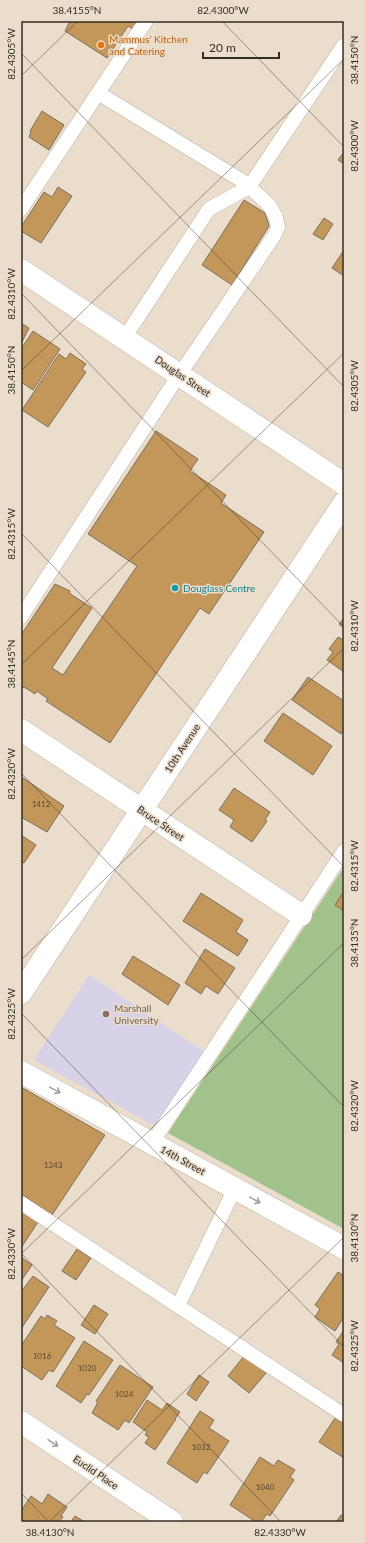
<svg xmlns="http://www.w3.org/2000/svg" width="365" height="1543" font-family="Lato,sans-serif">
	<style>
		.education { fill: #d7d2e8 }
		.green { fill: #a2c28c }
		.building { fill: #c3975a; stroke: #7c6f5f }
		.lines { fill: none; stroke-linecap: round; stroke-linejoin: round }
		.service-casing { stroke: #bcaf9d; stroke-width: 15 }
		.minor-casing { stroke: #bcaf9d; stroke-width: 23 }
		.service { stroke: #fff; stroke-width: 14 }
		.minor { stroke: #fff; stroke-width: 22 }
		.oneway { stroke: #a3a09d }
		.ticks { fill: none; stroke: #332d26; stroke-width: 1; stroke-opacity: 0.45 }
		.food-dot { fill: #e8710a; stroke: #ebddcb; stroke-width: 1.5 }
		.culture-dot { fill: #0f9aa8; stroke: #ebddcb; stroke-width: 1.5 }
		.education-dot { fill: #8d6e63; stroke: #ebddcb; stroke-width: 1.5 }
		.labels { text-anchor: middle; dominant-baseline: central; stroke-width: 3; stroke-linejoin: round; paint-order: stroke }
		.number-label { font-size: 8px; fill: #574833 }
		.food-label { font-size: 10px; fill: #c56008; stroke: #ebddcb; text-anchor: start }
		.street-label { font-size: 10px; fill: #332d26; stroke: #ebddcb }
		.culture-label { font-size: 10px; fill: #0d838f; stroke: #ebddcb; text-anchor: start }
		.education-label { font-size: 10px; fill: #785e54; stroke: #ebddcb; text-anchor: start }
		.neatline { fill: none; stroke: #332d26; stroke-width: 1.5 }
		.ticks-label { font-size: 10px; text-anchor: middle; fill: #332d26 }
	</style>
	<rect width="100%" height="100%" fill="#ebddcb"/>
	<path class="education" d="M89 975 206 1053 157 1127 34 1060Z"/>
	<path class="green" d="M344 867V1229L168 1133Z"/>
	<g class="building">
		<path d="M70 21H139L133 29 128 26 107 58 65 31Z"/>
		<path d="M42 111 64 125 49 150 29 137 31 132 30 131Z"/>
		<path d="M344 152V164L338 160Z"/>
		<path d="M58 187 72 196 41 243 21 231V227L44 192 52 197Z"/>
		<path d="M244 200 265 213 269 226 232 285 202 265Z"/>
		<path d="M324 218 333 224 323 240 313 234Z"/>
		<path d="M344 250V276L332 268Z"/>
		<path d="M21 323 29 328 21 344Z"/>
		<path d="M33 331 60 349 33 390 21 382V349Z"/>
		<path d="M70 353 86 364 82 369 86 372 48 427 22 410 59 354 66 359Z"/>
		<path d="M156 431 198 459 190 471 226 495 221 503 264 532 209 614 200 608 110 743 46 701 48 699 37 691 35 694 24 687 23 688 21 687V635L55 584 70 591 69 593 92 608 52 668 63 675 137 566 88 534Z"/>
		<path d="M344 618V628L339 624Z"/>
		<path d="M338 637 344 640V672L327 660 333 652 329 649Z"/>
		<path d="M308 677 344 701V729L341 734 292 700Z"/>
		<path d="M283 713 332 746 313 775 264 741Z"/>
		<path d="M23 778 64 806 47 832 21 817V781Z"/>
		<path d="M234 788 270 812 265 820 267 821 252 842 230 827 234 820 219 810Z"/>
		<path d="M21 835 36 845 24 863 21 861Z"/>
		<path d="M344 891V911L335 905Z"/>
		<path d="M201 893 243 920 236 932 248 940 238 956 183 921Z"/>
		<path d="M205 949 235 968 218 994 206 986 201 994 185 983Z"/>
		<path d="M133 956 180 985 168 1005 122 974Z"/>
		<path d="M21 1087 105 1135 52 1215 21 1194Z"/>
		<path d="M21 1210 38 1222 21 1248Z"/>
		<path d="M77 1249 91 1258 76 1280 62 1271Z"/>
		<path d="M21 1257 32 1265 21 1281Z"/>
		<path d="M338 1272 344 1276V1317L335 1331 315 1317 320 1309 315 1305Z"/>
		<path d="M33 1276 49 1287 21 1329V1292Z"/>
		<path d="M94 1305 108 1314 95 1334 81 1325Z"/>
		<path d="M47 1315 57 1321 54 1325 75 1338 53 1372 49 1370 42 1380 21 1366V1346L41 1316 45 1319Z"/>
		<path d="M344 1330V1363L332 1355 339 1344 336 1342Z"/>
		<path d="M84 1341 113 1360 89 1395 87 1394 81 1403 56 1386Z"/>
		<path d="M244 1356 266 1373 249 1393 228 1376Z"/>
		<path d="M120 1365 153 1387 129 1423 125 1420 118 1430 92 1413 98 1402 96 1401Z"/>
		<path d="M199 1375 209 1382 196 1401 187 1394Z"/>
		<path d="M147 1400 162 1410 167 1403 180 1412 175 1419H176L155 1450 145 1443 149 1437 145 1435 147 1432 133 1422Z"/>
		<path d="M200 1411 214 1420 209 1428 229 1441 207 1474 204 1472 197 1483 167 1463Z"/>
		<path d="M335 1418 344 1424V1458L319 1442Z"/>
		<path d="M260 1457 274 1466 278 1460 295 1470 290 1477 294 1480 270 1516 267 1514 261 1522H256L230 1505Z"/>
		<path d="M48 1494 67 1507 61 1516 63 1517 59 1522H21V1511L31 1496 42 1504Z"/>
		<path d="M344 1513V1522H336L341 1515 342 1516Z"/>
		<path d="M75 1516 85 1522H71Z"/>
	</g>
	<g class="lines">
		<defs>
			<g id="service">
				<path d="M21 209 146 21"/>
				<path d="M125 337 209 209 249 187 344 45"/>
				<path d="M21 617 173 384 274 236 278 227 276 218 270 206 244 182 98 93"/>
				<path d="M152 1143 344 851"/>
				<path d="M21 1203 344 1415"/>
				<path d="M178 1306 235 1188"/>
			</g>
			<g id="minor">
				<path d="M21 270 344 484"/>
				<path d="M21 730 301 915"/>
				<path d="M21 993 344 503"/>
				<path d="M21 1072 344 1248"/>
				<path d="M21 1422 172 1522"/>
			</g>
		</defs>
		<use href="#service" class="service-casing"/>
		<use href="#minor" class="minor-casing"/>
		<use href="#service" class="service"/>
		<use href="#minor" class="minor"/>
	</g>
	<defs><path id="oneway-shaft" d="M-6 0H5M1.5-3L5.5 0L1.5 3" fill="none" stroke-width="1.6" stroke-linecap="round" stroke-linejoin="round"/></defs>
	<g class="oneway">
		<use href="#oneway-shaft" transform="translate(55 1090) rotate(29)"/>
		<use href="#oneway-shaft" transform="translate(255 1200) rotate(29)"/>
		<use href="#oneway-shaft" transform="translate(53 1443) rotate(34)"/>
	</g>
	<path class="ticks" d="M222 21 344 147M21 53 344 387M21 76 78 21M21 293 344 627M21 371 344 59M21 533 344 867M21 665 344 353M21 773 344 1107M21 960 344 648M21 1013 344 1347M21 1253 281 1522M21 1254 344 943M21 1493 49 1522M49 1522 344 1237"/>
	<circle class="food-dot" cx="101" cy="45" r="4"/>
	<circle class="culture-dot" cx="175" cy="588" r="4"/>
	<circle class="education-dot" cx="106" cy="1014" r="4"/>
	<g class="labels">
		<g class="number-label">
			<text x="41" y="804">1412</text>
			<text x="53" y="1165">1343</text>
			<text x="42" y="1356">1016</text>
			<text x="87" y="1368">1020</text>
			<text x="124" y="1394">1024</text>
			<text x="201" y="1447">1032</text>
			<text x="265" y="1487">1040</text>
		</g>
		<g class="food-label">
			<text x="109" y="39">Mammus’ Kitchen<tspan x="109" dy="12">and Catering</tspan></text>
		</g>
		<g class="street-label">
			<text transform="translate(183 376) rotate(34)">Douglas Street</text>
			<text transform="translate(182 748) rotate(-57)">10th Avenue</text>
			<text transform="translate(161 823) rotate(34)">Bruce Street</text>
			<text transform="translate(183 1160) rotate(29)">14th Street</text>
			<text transform="translate(96 1472) rotate(34)">Euclid Place</text>
		</g>
		<g class="culture-label">
			<text x="183" y="588">Douglass Centre</text>
		</g>
		<g class="education-label">
			<text x="114" y="1008">Marshall<tspan x="114" dy="12">University</tspan></text>
		</g>
	</g>
	<rect width="365" height="1543" fill="none" stroke="#ebddcb" stroke-width="44"/>
	<path d="M203 52v6h76v-6" fill="none" stroke="#332d26" stroke-width="2"/>
	<text x="209" y="52" font-size="12" fill="#332d26" stroke="#ebddcb" stroke-width="3" paint-order="stroke">20 m</text>
	<rect x="22" y="22" width="321" height="1499" class="neatline"/>
	<g class="ticks-label">
		<text x="77" y="14">38.4155°N</text>
		<text x="223" y="14">82.4300°W</text>
		<text transform="translate(11 54) rotate(-90)" y="4">82.4305°W</text>
		<text transform="translate(354 60) rotate(-90)" y="4">38.4150°N</text>
		<text transform="translate(354 146) rotate(-90)" y="4">82.4300°W</text>
		<text transform="translate(11 294) rotate(-90)" y="4">82.4310°W</text>
		<text transform="translate(11 370) rotate(-90)" y="4">38.4150°N</text>
		<text transform="translate(354 386) rotate(-90)" y="4">82.4305°W</text>
		<text transform="translate(11 534) rotate(-90)" y="4">82.4315°W</text>
		<text transform="translate(354 626) rotate(-90)" y="4">82.4310°W</text>
		<text transform="translate(11 664) rotate(-90)" y="4">38.4145°N</text>
		<text transform="translate(11 774) rotate(-90)" y="4">82.4320°W</text>
		<text transform="translate(354 866) rotate(-90)" y="4">82.4315°W</text>
		<text transform="translate(354 943) rotate(-90)" y="4">38.4135°N</text>
		<text transform="translate(11 1014) rotate(-90)" y="4">82.4325°W</text>
		<text transform="translate(354 1106) rotate(-90)" y="4">82.4320°W</text>
		<text transform="translate(354 1238) rotate(-90)" y="4">38.4130°N</text>
		<text transform="translate(11 1254) rotate(-90)" y="4">82.4330°W</text>
		<text transform="translate(354 1346) rotate(-90)" y="4">82.4325°W</text>
		<text x="50" y="1536">38.4130°N</text>
		<text x="280" y="1536">82.4330°W</text>
	</g>
</svg>
